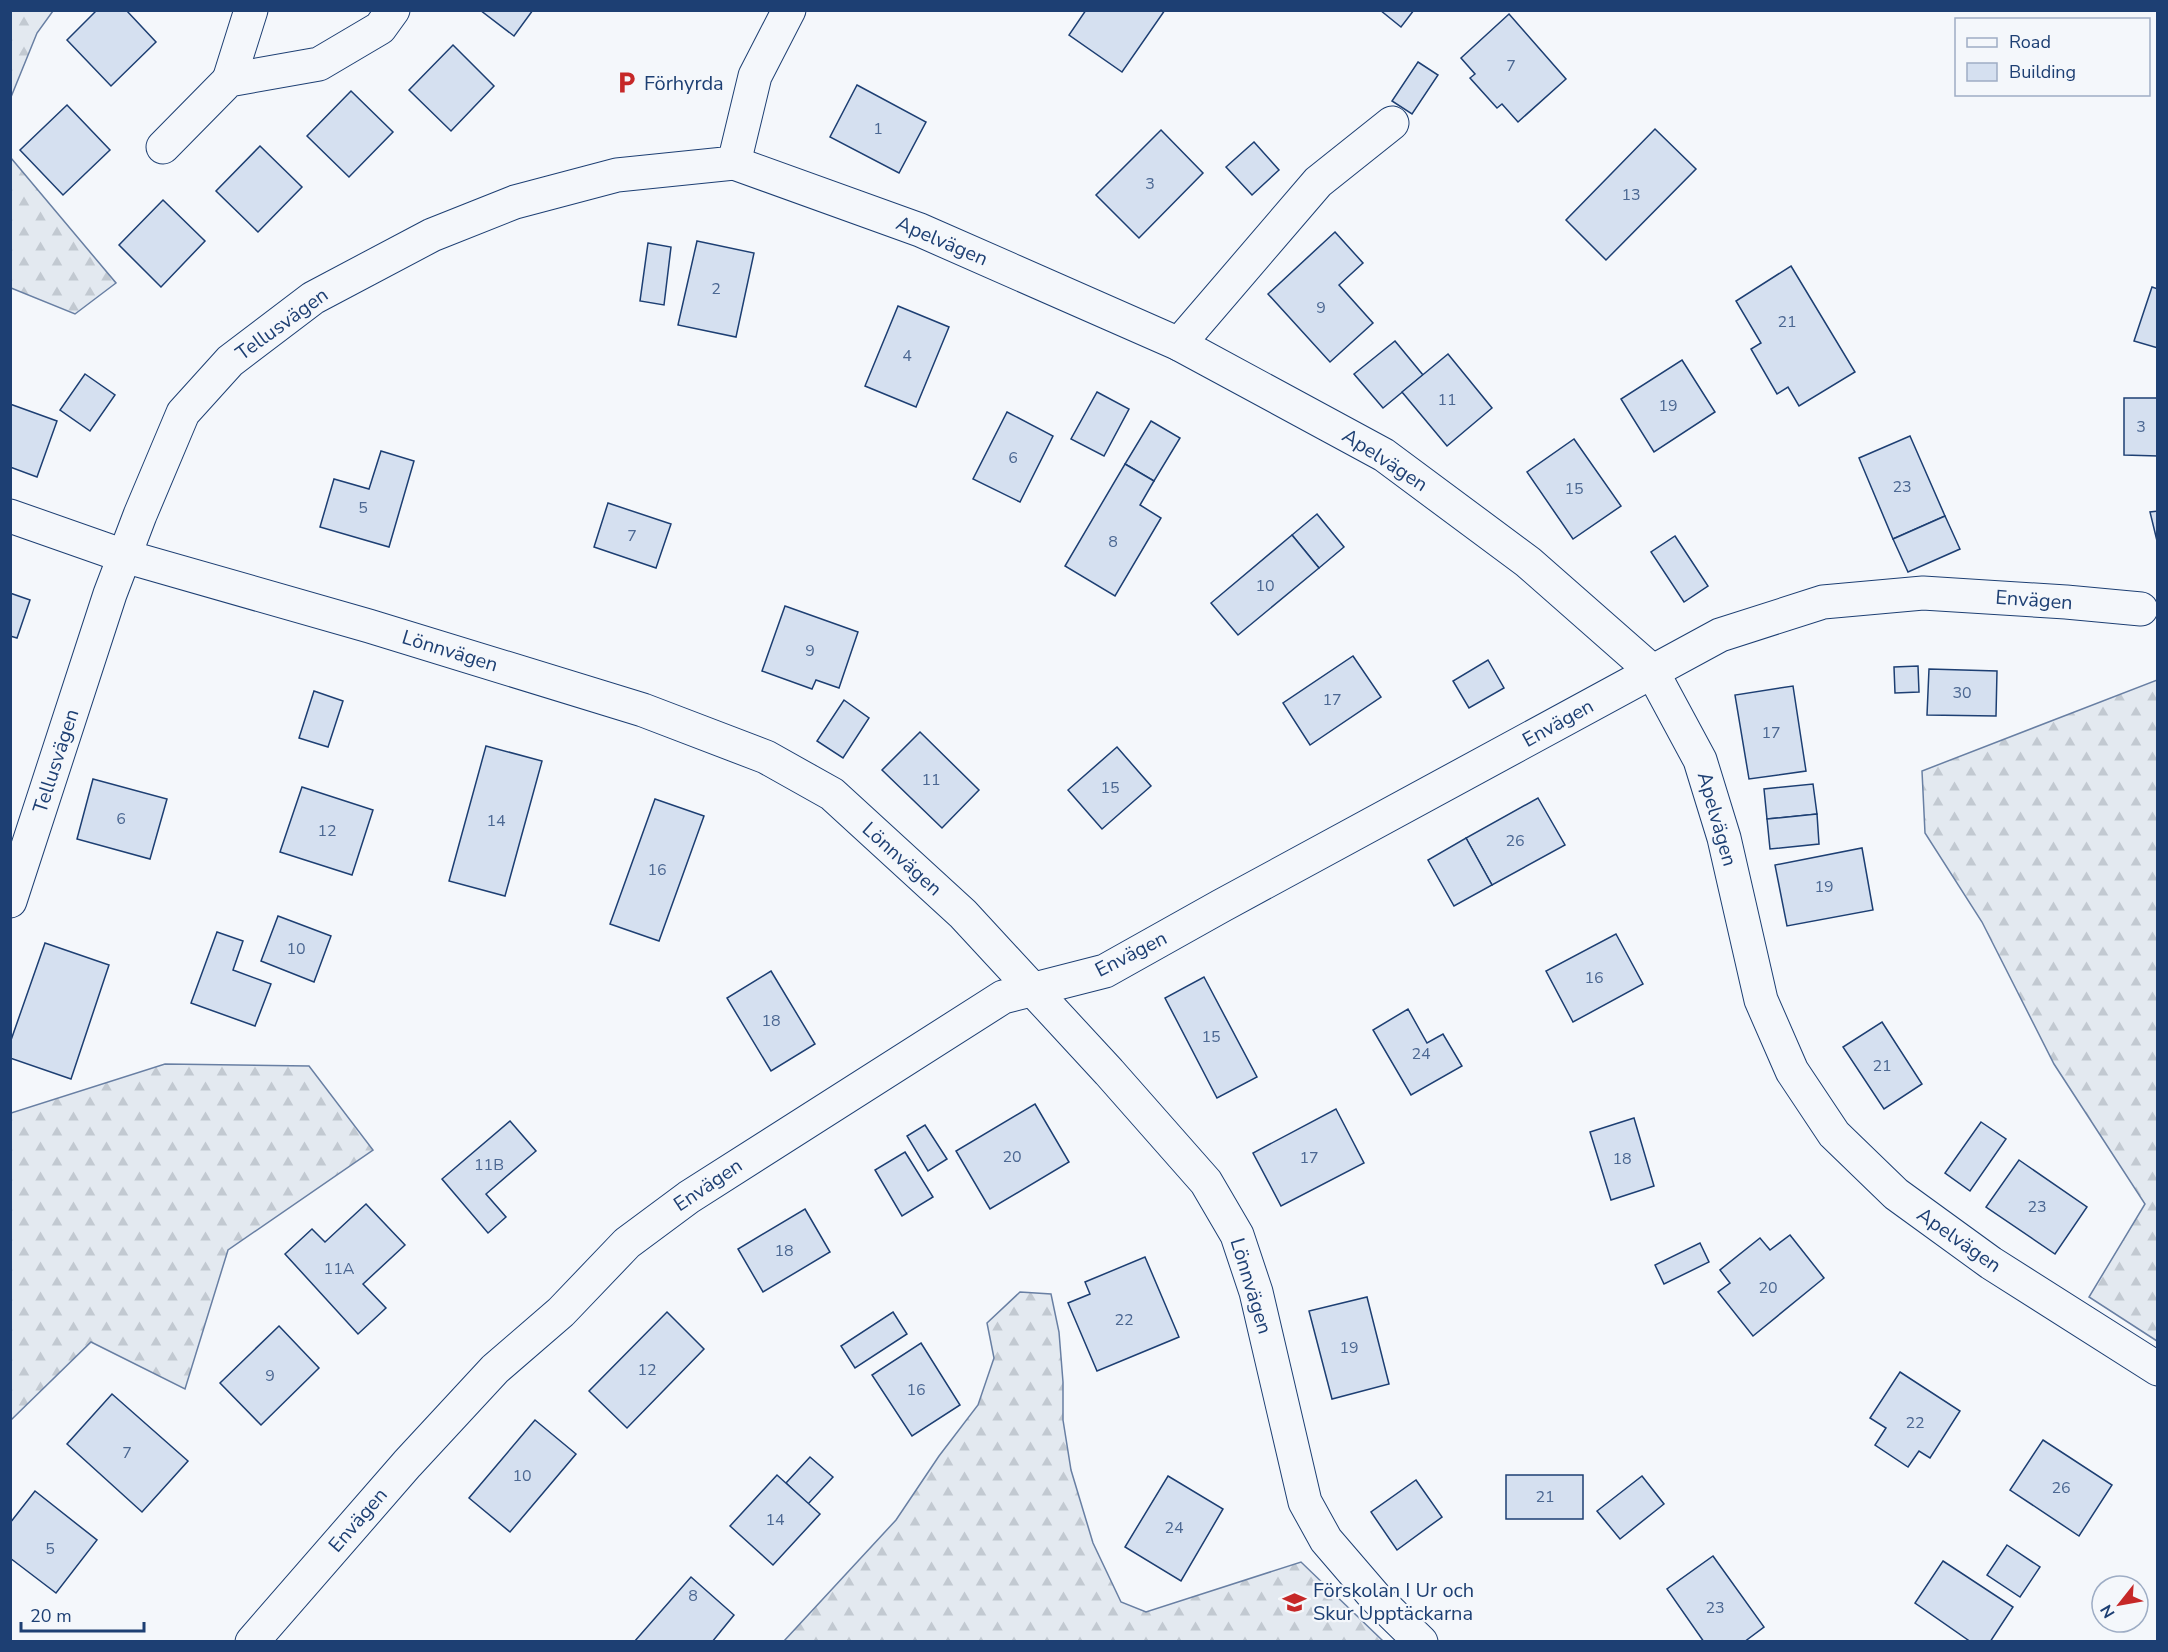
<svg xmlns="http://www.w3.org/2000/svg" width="2168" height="1652" font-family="'Nunito Sans',sans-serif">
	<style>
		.forest { fill: url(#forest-firs); stroke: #687fa3; stroke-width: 1.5 }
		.building { fill: #d5e0f0; stroke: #1d3f73; stroke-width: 1.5 }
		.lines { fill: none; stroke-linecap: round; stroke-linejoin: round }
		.minor-casing { stroke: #1d3f73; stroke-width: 35 }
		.minor { stroke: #f4f7fb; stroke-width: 33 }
		.labels { text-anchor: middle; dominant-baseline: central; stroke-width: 4.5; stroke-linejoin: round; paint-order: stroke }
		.number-label { font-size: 16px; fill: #4b6792 }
		.poi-label { font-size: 20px; fill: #1d3f73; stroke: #f4f7fb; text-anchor: start }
		.street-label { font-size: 20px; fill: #1d3f73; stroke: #f4f7fb }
	</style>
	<defs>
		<pattern id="forest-firs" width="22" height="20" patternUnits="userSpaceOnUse" patternTransform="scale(1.5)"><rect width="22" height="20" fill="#e3e9f0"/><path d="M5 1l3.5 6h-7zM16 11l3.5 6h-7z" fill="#c2c9d1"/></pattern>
	</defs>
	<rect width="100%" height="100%" fill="#f4f7fb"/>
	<g class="forest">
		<path d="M11 10 53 11 37 33 11 97Z"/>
		<path d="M11 158 116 283 75 314 11 288Z"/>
		<path d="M2157 680V1341L2089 1297 2145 1204 2054 1064 1982 922 1925 833 1922 771Z"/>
		<path d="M165 1064 309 1066 373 1150 228 1250 185 1389 91 1342 11 1420V1113Z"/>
		<path d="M1020 1292 1051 1294 1059 1332 1063 1382V1420L1071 1470 1093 1543 1121 1602 1146 1612 1301 1562 1383 1641H784L896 1520 939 1456 978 1405 994 1358 987 1323Z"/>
	</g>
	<g class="building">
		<path d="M97 10H126L156 42 111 86 67 40Z"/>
		<path d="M480 10H533L514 36Z"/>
		<path d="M1086 10H1165L1122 72 1069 35Z"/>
		<path d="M1380 10H1414L1401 27Z"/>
		<path d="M1509 14 1566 79 1518 122 1502 104 1497 108 1470 78 1475 74 1461 58Z"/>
		<path d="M453 45 494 86 451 131 409 90Z"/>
		<path d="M1418 62 1438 75 1412 114 1392 101Z"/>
		<path d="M857 85 926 122 899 173 830 137Z"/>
		<path d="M351 91 393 132 349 177 307 136Z"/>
		<path d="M67 105 110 150 63 195 20 150Z"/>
		<path d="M1655 129 1696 169 1606 260 1566 220Z"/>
		<path d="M1161 130 1203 173 1139 238 1096 195Z"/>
		<path d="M1254 142 1279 170 1252 195 1226 167Z"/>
		<path d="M260 146 302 187 258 232 216 191Z"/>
		<path d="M163 200 205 241 161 287 119 245Z"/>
		<path d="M1335 232 1363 263 1339 285 1373 323 1330 362 1268 294Z"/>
		<path d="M697 241 754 253 736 337 678 325Z"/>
		<path d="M648 243 671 247 664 305 640 301Z"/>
		<path d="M1791 266 1855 372 1799 406 1788 387 1777 394 1751 349 1761 343 1736 301Z"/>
		<path d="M2152 287 2158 289V348L2134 341Z"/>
		<path d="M898 306 949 327 916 407 865 386Z"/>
		<path d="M1395 341 1423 375 1383 408 1354 374Z"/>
		<path d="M1448 354 1492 408 1447 446 1402 392Z"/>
		<path d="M1682 360 1715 412 1654 452 1621 399Z"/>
		<path d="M85 374 115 395 90 431 60 410Z"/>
		<path d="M1097 392 1129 409 1104 456 1071 439Z"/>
		<path d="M2124 398H2158V456L2124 455Z"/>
		<path d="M10 404 57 421 37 477 10 467Z"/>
		<path d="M1007 412 1053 436 1020 502 973 479Z"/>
		<path d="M1151 421 1180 438 1154 481 1125 464Z"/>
		<path d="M1910 436 1945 516 1893 539 1859 458Z"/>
		<path d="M1574 439 1621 506 1573 539 1527 472Z"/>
		<path d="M381 451 414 461 389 547 320 527 334 479 369 489Z"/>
		<path d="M1125 464 1154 481 1140 505 1161 518 1115 596 1065 566Z"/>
		<path d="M608 503 671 524 656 568 594 547Z"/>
		<path d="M2158 511V545L2150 512Z"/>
		<path d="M1317 514 1344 547 1319 568 1292 535Z"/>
		<path d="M1945 516 1960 549 1908 572 1893 539Z"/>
		<path d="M1292 535 1319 568 1238 635 1211 603Z"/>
		<path d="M1675 536 1708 586 1684 602 1651 552Z"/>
		<path d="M10 593 30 600 17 638 10 636Z"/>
		<path d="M785 606 858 632 839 688 816 680 812 689 762 671Z"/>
		<path d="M1353 656 1381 697 1310 745 1283 703Z"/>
		<path d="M1488 660 1504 688 1469 708 1453 681Z"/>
		<path d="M1918 666 1919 692 1895 693 1894 667Z"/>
		<path d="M1929 669 1997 671 1996 716 1927 715Z"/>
		<path d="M1793 686 1806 771 1749 779 1735 695Z"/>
		<path d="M314 691 343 701 328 747 299 738Z"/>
		<path d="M844 700 869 718 843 758 817 741Z"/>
		<path d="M920 732 979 790 942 828 882 770Z"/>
		<path d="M486 746 542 761 505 896 449 881Z"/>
		<path d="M1117 747 1151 786 1102 829 1068 790Z"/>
		<path d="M93 779 167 799 150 859 77 839Z"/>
		<path d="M1813 784 1817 814 1767 819 1764 789Z"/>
		<path d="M302 787 373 810 352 875 280 852Z"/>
		<path d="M1538 798 1565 845 1492 885 1466 838Z"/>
		<path d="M655 799 704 816 659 941 610 924Z"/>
		<path d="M1817 814 1819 844 1770 849 1767 819Z"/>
		<path d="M1466 838 1492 885 1454 906 1428 860Z"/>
		<path d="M1862 848 1873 910 1787 926 1775 865Z"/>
		<path d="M278 916 331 936 314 982 261 961Z"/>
		<path d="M217 932 243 941 233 970 271 984 255 1026 191 1003Z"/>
		<path d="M1616 934 1643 984 1573 1022 1546 971Z"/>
		<path d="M45 943 109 965 71 1079 10 1058V1043Z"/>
		<path d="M771 971 815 1044 771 1071 727 998Z"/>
		<path d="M1204 977 1257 1077 1217 1098 1165 998Z"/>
		<path d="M1408 1009 1427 1043 1443 1034 1462 1066 1411 1095 1373 1030Z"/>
		<path d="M1882 1022 1922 1084 1884 1109 1843 1047Z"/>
		<path d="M1035 1104 1069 1162 990 1209 956 1151Z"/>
		<path d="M1336 1109 1364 1163 1281 1206 1253 1153Z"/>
		<path d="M1634 1118 1654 1186 1611 1200 1590 1132Z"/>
		<path d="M510 1121 536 1151 486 1194 506 1217 488 1233 442 1179Z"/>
		<path d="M1981 1122 2006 1139 1970 1191 1945 1173Z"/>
		<path d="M925 1125 947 1159 928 1171 907 1136Z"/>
		<path d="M905 1152 933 1197 902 1216 875 1170Z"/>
		<path d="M2019 1160 2087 1207 2055 1254 1986 1207Z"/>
		<path d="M366 1204 405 1245 363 1284 386 1308 358 1334 285 1254 312 1229 325 1242Z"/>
		<path d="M805 1209 830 1252 763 1292 738 1249Z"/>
		<path d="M1790 1235 1824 1278 1753 1336 1718 1292 1730 1283 1720 1270 1760 1238 1770 1250Z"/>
		<path d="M1700 1243 1709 1262 1664 1284 1655 1265Z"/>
		<path d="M1145 1257 1179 1337 1097 1371 1068 1303 1090 1294 1085 1282Z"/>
		<path d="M1367 1297 1389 1384 1332 1399 1309 1311Z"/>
		<path d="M667 1312 704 1349 627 1428 589 1391Z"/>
		<path d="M893 1312 907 1334 855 1368 841 1346Z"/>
		<path d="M279 1326 319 1368 261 1425 220 1383Z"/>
		<path d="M921 1343 960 1405 912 1436 872 1375Z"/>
		<path d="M1900 1372 1960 1411 1930 1458 1919 1451 1908 1467 1875 1445 1886 1428 1870 1418Z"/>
		<path d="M112 1394 188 1461 142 1512 67 1444Z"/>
		<path d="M535 1420 576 1454 510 1532 469 1498Z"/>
		<path d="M2043 1440 2112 1485 2079 1536 2010 1490Z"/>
		<path d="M810 1457 833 1477 808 1504 786 1483Z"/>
		<path d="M777 1475 820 1514 773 1565 730 1526Z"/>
		<rect x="1506" y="1475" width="77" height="44"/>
		<path d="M1168 1476 1223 1509 1181 1581 1125 1547Z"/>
		<path d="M1642 1476 1664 1504 1620 1539 1597 1511Z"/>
		<path d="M1416 1480 1442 1517 1397 1550 1371 1512Z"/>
		<path d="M35 1491 97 1540 56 1593 10 1558V1523Z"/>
		<path d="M2007 1545 2040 1567 2020 1597 1987 1575Z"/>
		<path d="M1713 1556 1764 1627 1744 1642H1704L1667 1589Z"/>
		<path d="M1943 1561 2013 1607 1990 1642H1971L1915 1603Z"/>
		<path d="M691 1577 734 1615 712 1642H634Z"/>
	</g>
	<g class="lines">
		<defs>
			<g id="minor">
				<path d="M229 80 251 10"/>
				<path d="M163 147 229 80 319 64 380 28 393 10"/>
				<path d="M734 163 920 230 1179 344 1384 455 1528 562 1652 671 1700 760 1724 838 1761 1000 1792 1071 1834 1134 1896 1194 1991 1263 2158 1369"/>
				<path d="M1179 344 1318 182 1392 123"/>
				<path d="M10 516 124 556 369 626 643 710 766 757 832 794 963 914 1109 1072 1206 1182 1237 1235 1256 1292 1305 1502 1326 1540 1375 1597 1421 1642"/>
				<path d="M10 901 110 594 140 515 183 413 230 361 313 298 432 235 515 202 617 175 734 163 755 76 789 10"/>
				<path d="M252 1642 407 1464 495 1369 561 1312 627 1243 689 1197 1003 997 1105 971 1221 906 1720 635 1823 602 1923 593 2066 602 2141 609"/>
			</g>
		</defs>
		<use href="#minor" class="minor-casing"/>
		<use href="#minor" class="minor"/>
	</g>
	<defs>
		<symbol id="parking-bare" viewBox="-9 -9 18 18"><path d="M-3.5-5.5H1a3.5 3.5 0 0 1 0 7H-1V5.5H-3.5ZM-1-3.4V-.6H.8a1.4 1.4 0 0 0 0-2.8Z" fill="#c62828" stroke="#f4f7fb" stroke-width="2.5" paint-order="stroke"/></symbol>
		<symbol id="school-bare" viewBox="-9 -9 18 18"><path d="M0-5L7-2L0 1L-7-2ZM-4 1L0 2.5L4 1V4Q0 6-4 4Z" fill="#c62828" stroke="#f4f7fb" stroke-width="2.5" paint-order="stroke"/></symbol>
	</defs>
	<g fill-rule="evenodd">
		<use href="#parking-bare" x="610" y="66" width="33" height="33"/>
		<use href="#school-bare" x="1278" y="1586" width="33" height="33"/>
	</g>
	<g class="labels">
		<g class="number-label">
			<text x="1511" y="66">7</text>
			<text x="878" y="129">1</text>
			<text x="1150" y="184">3</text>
			<text x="1631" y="195">13</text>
			<text x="716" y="289">2</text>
			<text x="1321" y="308">9</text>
			<text x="1787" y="322">21</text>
			<text x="907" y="356">4</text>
			<text x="1447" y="400">11</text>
			<text x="1668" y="406">19</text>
			<text x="2141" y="427">3</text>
			<text x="1013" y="458">6</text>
			<text x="1902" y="487">23</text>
			<text x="1574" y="489">15</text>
			<text x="363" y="508">5</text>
			<text x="632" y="536">7</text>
			<text x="1113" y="542">8</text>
			<text x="1265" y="586">10</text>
			<text x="810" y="651">9</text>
			<text x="1962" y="693">30</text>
			<text x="1332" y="700">17</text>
			<text x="1771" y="733">17</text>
			<text x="931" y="780">11</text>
			<text x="1110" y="788">15</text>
			<text x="121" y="819">6</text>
			<text x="496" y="821">14</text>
			<text x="327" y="831">12</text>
			<text x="1515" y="841">26</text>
			<text x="657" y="870">16</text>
			<text x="1824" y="887">19</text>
			<text x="296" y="949">10</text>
			<text x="1594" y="978">16</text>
			<text x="771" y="1021">18</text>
			<text x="1211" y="1037">15</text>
			<text x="1421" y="1054">24</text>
			<text x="1882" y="1066">21</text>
			<text x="1012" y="1157">20</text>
			<text x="1309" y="1158">17</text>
			<text x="1622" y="1159">18</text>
			<text x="489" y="1165">11B</text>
			<text x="2037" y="1207">23</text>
			<text x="784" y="1251">18</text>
			<text x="339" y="1269">11A</text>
			<text x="1768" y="1288">20</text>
			<text x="1124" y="1320">22</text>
			<text x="1349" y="1348">19</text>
			<text x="647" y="1370">12</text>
			<text x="270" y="1376">9</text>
			<text x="916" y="1390">16</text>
			<text x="1915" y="1423">22</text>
			<text x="127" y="1453">7</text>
			<text x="522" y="1476">10</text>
			<text x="2061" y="1488">26</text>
			<text x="1545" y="1497">21</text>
			<text x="775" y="1520">14</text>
			<text x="1174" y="1528">24</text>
			<text x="50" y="1549">5</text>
			<text x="693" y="1596">8</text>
			<text x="1715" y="1608">23</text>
		</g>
		<g class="poi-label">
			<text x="644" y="83">Förhyrda</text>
			<text x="1313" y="1590">Förskolan I Ur och<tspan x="1313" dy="23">Skur Upptäckarna</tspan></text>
		</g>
		<g class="street-label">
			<text transform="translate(942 241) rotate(23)">Apelvägen</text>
			<text transform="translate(282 324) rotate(-36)">Tellusvägen</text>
			<text transform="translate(1385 460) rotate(33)">Apelvägen</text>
			<text transform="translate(2034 600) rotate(4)">Envägen</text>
			<text transform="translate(450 651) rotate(17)">Lönnvägen</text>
			<text transform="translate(1558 723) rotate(-29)">Envägen</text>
			<text transform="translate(56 761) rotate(-72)">Tellusvägen</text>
			<text transform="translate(1717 819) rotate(74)">Apelvägen</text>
			<text transform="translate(902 859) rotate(42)">Lönnvägen</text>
			<text transform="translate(1131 954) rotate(-27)">Envägen</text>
			<text transform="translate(708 1185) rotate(-34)">Envägen</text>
			<text transform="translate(1959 1240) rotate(35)">Apelvägen</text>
			<text transform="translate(1251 1286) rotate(73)">Lönnvägen</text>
			<text transform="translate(358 1520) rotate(-49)">Envägen</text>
		</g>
	</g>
	<rect width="2168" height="1652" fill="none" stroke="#1d3f73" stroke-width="24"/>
	<rect x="1955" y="18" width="195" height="78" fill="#f4f7fb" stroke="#9eadc5" stroke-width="1.5"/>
	<rect x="1967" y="38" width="30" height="9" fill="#f4f7fb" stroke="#9eadc5" stroke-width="1.5"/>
	<text x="2009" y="48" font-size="18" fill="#1d3f73">Road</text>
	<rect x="1967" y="63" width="30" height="18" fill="#d5e0f0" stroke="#9eadc5" stroke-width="1.5"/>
	<text x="2009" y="78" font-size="18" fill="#1d3f73">Building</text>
	<g transform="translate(2120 1604) rotate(239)"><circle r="28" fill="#f4f7fb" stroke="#9eadc5" stroke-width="1.5"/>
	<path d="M0-4.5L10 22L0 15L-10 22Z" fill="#c62828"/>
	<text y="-9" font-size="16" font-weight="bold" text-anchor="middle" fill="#1d3f73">N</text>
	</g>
	<path d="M21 1622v9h123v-9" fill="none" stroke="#1d3f73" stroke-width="3"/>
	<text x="30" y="1622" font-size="18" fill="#1d3f73" stroke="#f4f7fb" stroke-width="4.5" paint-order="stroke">20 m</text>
</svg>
